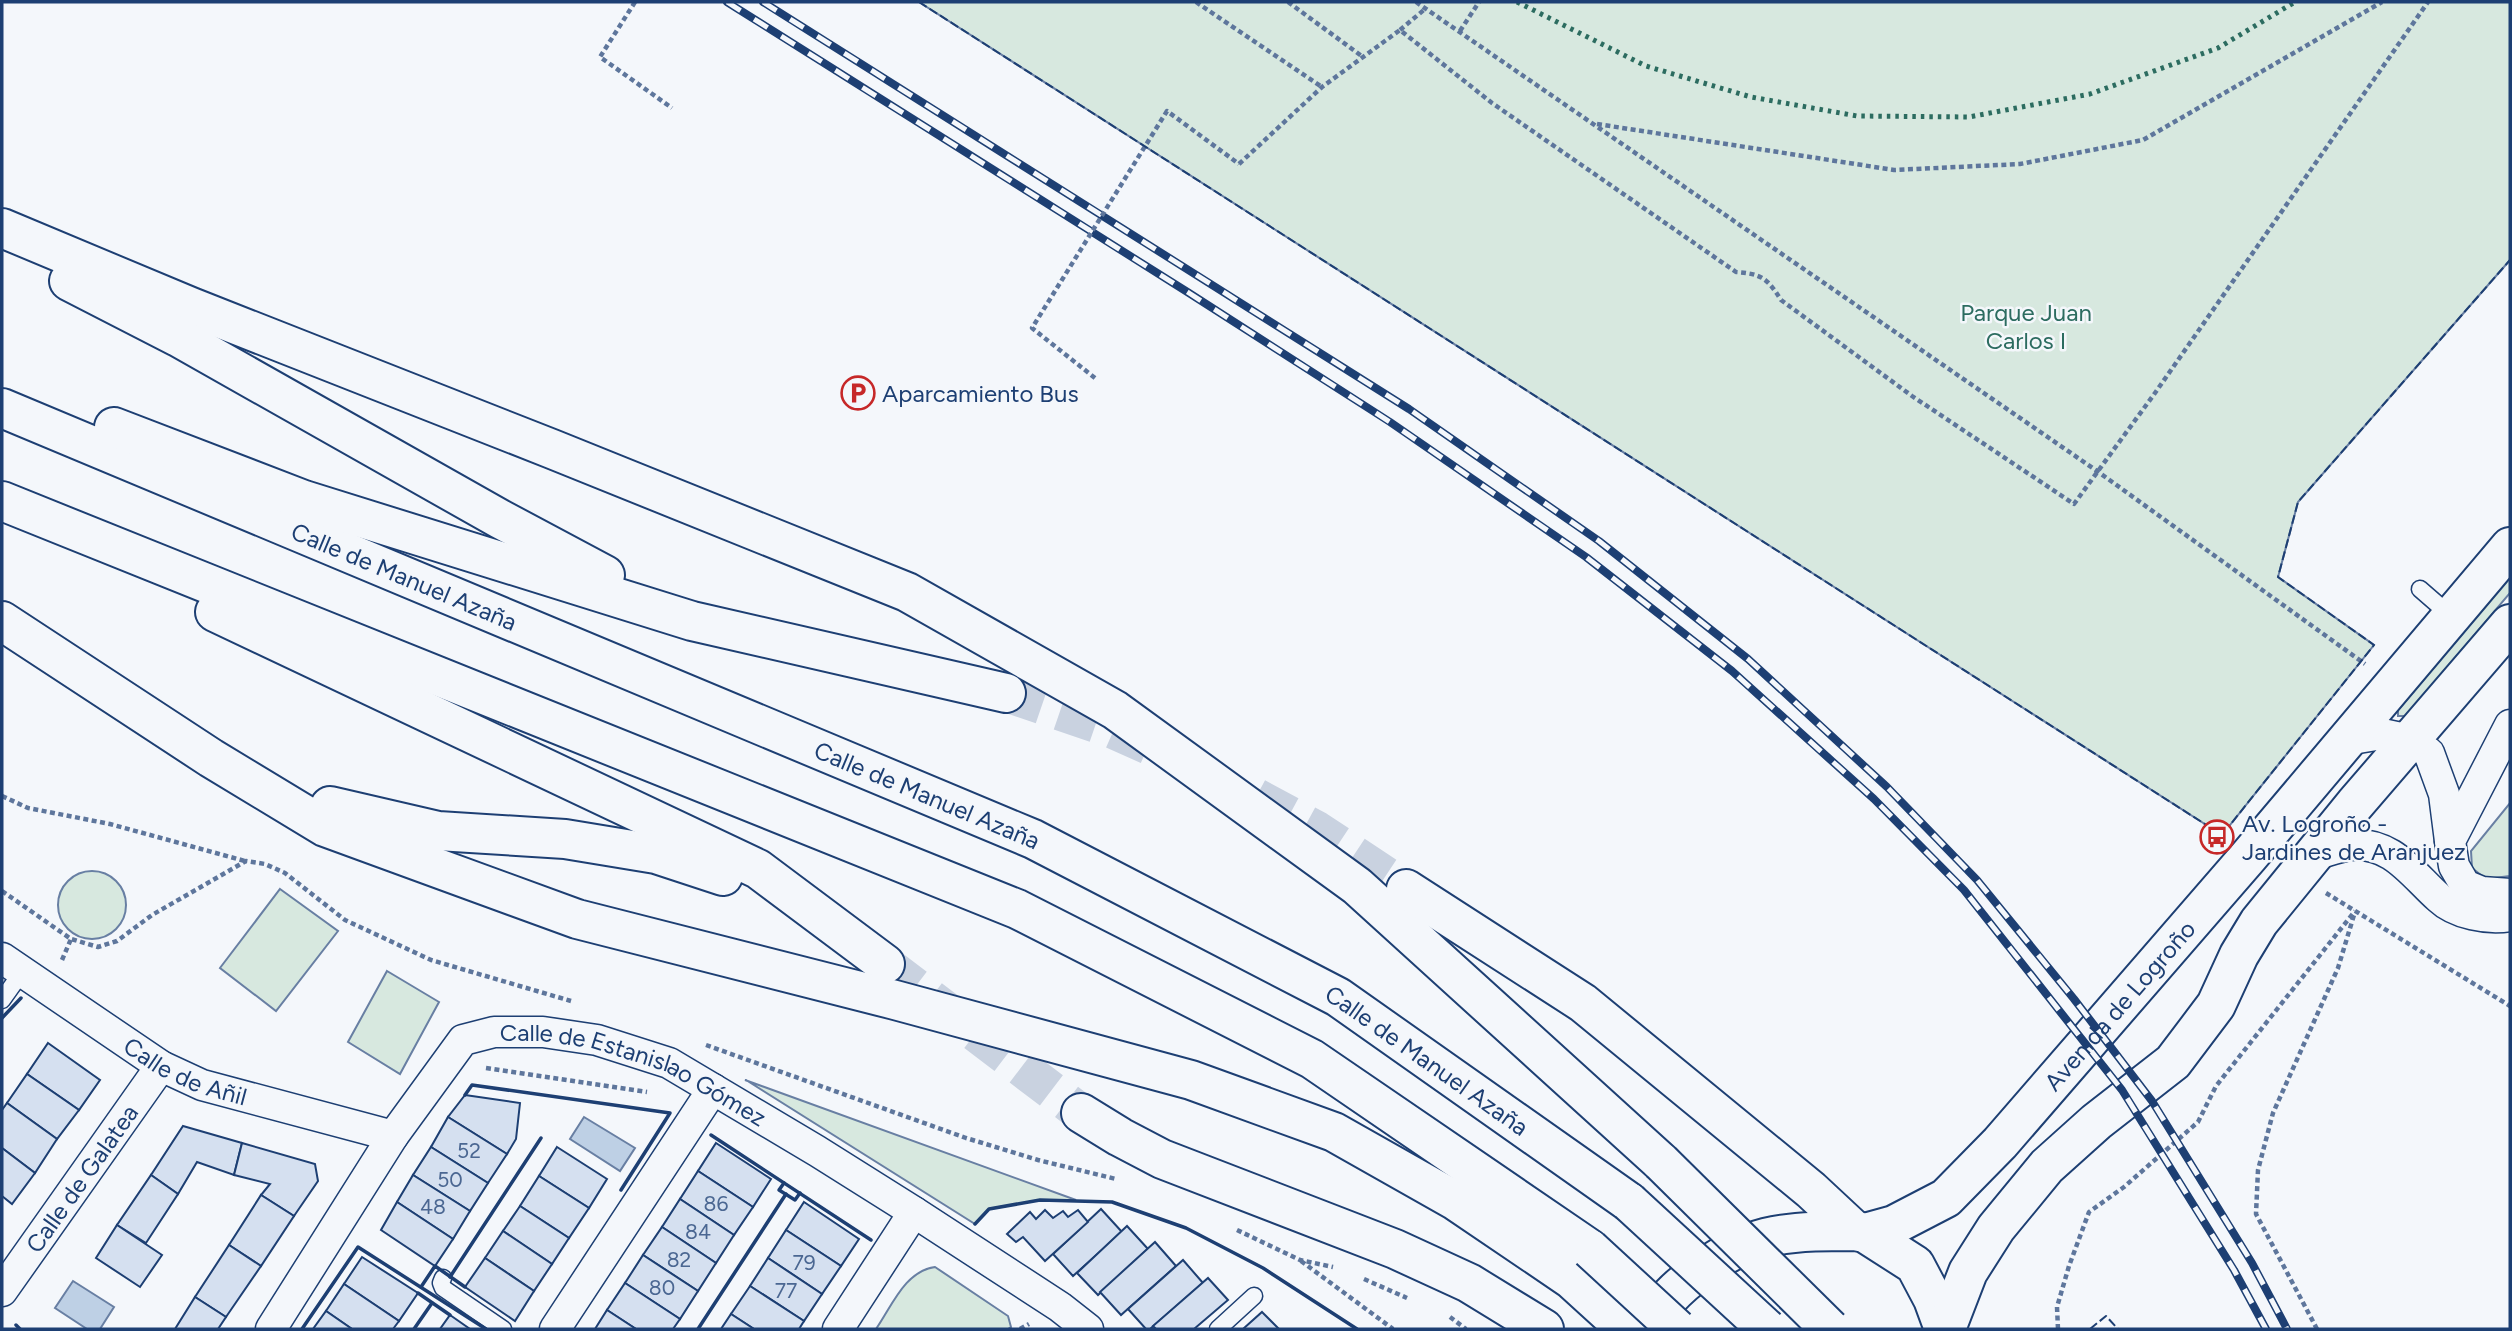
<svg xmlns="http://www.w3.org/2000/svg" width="2512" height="1331" font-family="Figtree,sans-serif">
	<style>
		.green { fill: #d7e8df; stroke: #687fa3; stroke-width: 2 }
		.water { fill: #bed0e5; stroke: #687fa3; stroke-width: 2 }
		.building { fill: #d5e0f0; stroke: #1d3f73; stroke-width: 2 }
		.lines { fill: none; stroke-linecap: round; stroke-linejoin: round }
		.highway-tunnel { stroke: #c9d2e0; stroke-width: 38; stroke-dasharray: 38 19; stroke-linecap: butt }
		.lane-casing { stroke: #1d3f73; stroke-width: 19 }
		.street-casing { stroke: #1d3f73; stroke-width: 33 }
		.secondary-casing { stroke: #1d3f73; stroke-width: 42 }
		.highway-casing { stroke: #1d3f73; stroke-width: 42 }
		.path { stroke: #5e769c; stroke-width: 4.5; stroke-dasharray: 5 3.5; stroke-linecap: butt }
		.lane { stroke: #f4f7fb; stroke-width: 16 }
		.street { stroke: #f4f7fb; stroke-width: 30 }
		.secondary { stroke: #f4f7fb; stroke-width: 38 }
		.highway { stroke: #f4f7fb; stroke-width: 38 }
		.rail-casing { stroke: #1d3f73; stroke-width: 8 }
		.rail { stroke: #f4f7fb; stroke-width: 5; stroke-dasharray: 16; stroke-linecap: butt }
		.highway-bridge-casing { stroke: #1d3f73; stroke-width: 42; stroke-linecap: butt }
		.path-bridge { stroke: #5e769c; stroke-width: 4.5; stroke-dasharray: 5 3.5; stroke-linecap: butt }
		.highway-bridge { stroke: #f4f7fb; stroke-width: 38 }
		.hedge { stroke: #2c6c60; stroke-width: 5; stroke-dasharray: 3.5 5; stroke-linecap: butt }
		.fence { stroke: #1d3f73; stroke-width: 2; stroke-dasharray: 9 3.5; stroke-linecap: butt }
		.wall { stroke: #1d3f73; stroke-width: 3.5 }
		.labels { text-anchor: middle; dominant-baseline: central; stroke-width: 5; stroke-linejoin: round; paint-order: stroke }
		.number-label { font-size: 21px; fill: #4b6792 }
		.park-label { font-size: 24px; fill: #2c6c60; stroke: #f4f7fb }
		.poi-label { font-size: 24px; fill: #1d3f73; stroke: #f4f7fb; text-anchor: start }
		.street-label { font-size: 24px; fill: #1d3f73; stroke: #f4f7fb }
	</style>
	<rect width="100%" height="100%" fill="#f4f7fb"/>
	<g class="green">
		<path d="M919 2H2510V260L2298 502 2278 577 2374 645 2222 835Z"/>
		<path d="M2510 576V593L2406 716H2398V710Z"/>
		<path d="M2510 803V876L2486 879 2472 868 2471 851Z"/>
		<circle cx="92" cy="905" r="34"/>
		<path d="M280 889 338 931 276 1011 220 968Z"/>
		<path d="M387 971 439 1002 400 1074 348 1042Z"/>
		<path d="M746 1080H745L1076 1200H1040L989 1209 975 1224Z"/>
		<path d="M935 1267 1008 1316 1011 1327 1008 1329H876C892 1306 905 1271 935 1267Z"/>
	</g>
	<g class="water">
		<path d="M584 1117 635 1148 620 1171 570 1139Z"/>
		<path d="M73 1281 114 1307 100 1329H87L55 1308Z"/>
	</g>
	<g class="building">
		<path d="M48 1043 100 1080 79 1110 27 1074Z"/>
		<path d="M27 1074 79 1110 57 1139 7 1103Z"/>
		<path d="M465 1095 520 1103 516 1139 507 1154 448 1117Z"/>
		<path d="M7 1103 57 1139 35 1173 2 1148V1110Z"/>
		<path d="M448 1117 507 1154 488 1183 431 1147Z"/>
		<path d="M183 1126 242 1143 234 1175 197 1162 178 1194 151 1175Z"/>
		<path d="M242 1143 315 1164 318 1181 294 1216 261 1195 270 1184 234 1175Z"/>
		<path d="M716 1143 771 1179 753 1207 698 1171Z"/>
		<path d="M431 1147 488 1183 470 1211 413 1175Z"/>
		<path d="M557 1147 607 1179 589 1208 539 1176Z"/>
		<path d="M2 1148 35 1173 12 1204 2 1196Z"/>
		<path d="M698 1171 753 1207 734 1235 680 1199Z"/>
		<path d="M151 1175 178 1194 146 1243 117 1225Z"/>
		<path d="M413 1175 470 1211 453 1239 397 1202Z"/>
		<path d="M539 1176 589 1208 569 1238 520 1206Z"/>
		<path d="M261 1195 294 1216 261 1266 229 1245Z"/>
		<path d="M680 1199 734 1235 716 1263 662 1227Z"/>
		<path d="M397 1202 453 1239 435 1266 381 1230Z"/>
		<path d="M804 1202 859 1239 841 1266 786 1230Z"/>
		<path d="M520 1206 569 1238 552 1264 503 1231Z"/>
		<path d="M1101 1209 1122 1232 1073 1276 1053 1254Z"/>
		<path d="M1045 1210 1053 1218 1063 1211 1068 1217 1078 1210 1088 1222 1045 1261 1023 1237 1016 1242 1007 1234 1030 1212 1036 1219Z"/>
		<path d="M117 1225 162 1255 140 1287 96 1258Z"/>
		<path d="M1127 1226 1148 1249 1098 1295 1077 1273Z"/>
		<path d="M662 1227 716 1263 698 1291 643 1255Z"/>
		<path d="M786 1230 841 1266 822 1294 768 1258Z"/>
		<path d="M503 1231 552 1264 534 1291 485 1258Z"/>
		<path d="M1155 1242 1176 1266 1121 1315 1100 1292Z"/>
		<path d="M229 1245 261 1266 226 1317 195 1297Z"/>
		<path d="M643 1255 698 1291 680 1319 625 1283Z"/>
		<path d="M362 1257 418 1293 399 1321 344 1284Z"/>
		<path d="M485 1258 534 1291 515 1321 465 1287Z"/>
		<path d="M768 1258 822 1294 804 1321 750 1286Z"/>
		<path d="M1183 1260 1203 1283 1150 1329H1146L1128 1309Z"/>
		<path d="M1208 1278 1228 1300 1194 1329H1156L1153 1326Z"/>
		<path d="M625 1283 680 1319 673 1329H636L607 1310Z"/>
		<path d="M344 1284 399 1321 393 1329H352L326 1311Z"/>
		<path d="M750 1286 804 1321 799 1329H754L731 1314Z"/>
		<path d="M195 1297 226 1317 218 1329H175Z"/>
		<path d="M607 1310 636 1329H595Z"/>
		<path d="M326 1311 352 1329H313Z"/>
		<path d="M1262 1312 1279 1329H1243Z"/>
		<path d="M731 1314 754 1329H721Z"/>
		<path d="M450 1315 470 1329H440Z"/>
	</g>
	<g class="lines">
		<g class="highway-tunnel">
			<path d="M1006 693 1111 729 1154 748"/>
			<path d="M1256 797 1317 830 1406 889"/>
			<path d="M885 964 1081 1113"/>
		</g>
		<defs>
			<g id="lane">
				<path d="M2420 589 2451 616"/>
				<path d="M2 1000 22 972"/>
				<path d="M443 1278 441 1283 443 1288 503 1329"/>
				<path d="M1218 1329 1254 1296"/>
			</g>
			<g id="street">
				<path d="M2510 725 2450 841 2454 866 2465 885 2482 892 2510 894"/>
				<path d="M2346 740 2382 734 2410 740 2429 753 2444 794 2450 841"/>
				<path d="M2313 855C2325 852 2338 847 2350 845 2392 841 2412 874 2439 898 2456 914 2488 920 2510 916"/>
				<path id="s1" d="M2 958 161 1066 202 1085 393 1136"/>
				<path id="s2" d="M2 1291 161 1066"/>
				<path id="s3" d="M271 1329 393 1136 463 1040 494 1032H543L597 1040 669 1063 817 1151 914 1212 1060 1307 1088 1329"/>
				<path d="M555 1329 713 1089"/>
				<path d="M838 1329 914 1212"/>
			</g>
			<g id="secondary">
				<path id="s4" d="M1865 1233 1894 1225 1946 1198 2000 1143 2249 856 2510 547"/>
				<path d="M1648 1329C1664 1288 1732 1243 1774 1236 1801 1231 1828 1231 1855 1231L1865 1233 1915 1265 1933 1299 1944 1329"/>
				<path d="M1946 1329 1968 1272 1996 1228 2047 1166 2096 1122 2173 1062 2216 1005 2239 955 2259 922 2355 804 2510 624"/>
			</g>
			<g id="highway">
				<path d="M2 228 191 307 552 449 907 592 1115 710 1357 886 1661 1162"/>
				<path d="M69 281 178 337 500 519 605 575"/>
				<path id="s5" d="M2 408 1033 839 1338 997 1629 1202"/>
				<path d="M114 427 304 500 692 621 1006 693"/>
				<path d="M2 501 1017 909 1312 1059 1590 1249"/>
				<path d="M215 612 758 869 885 964"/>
				<path d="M2 621 211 758 325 827 577 919 895 1000 1191 1080 1334 1132 1456 1201 1571 1279 1626 1329"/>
				<path d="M330 806 438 831 565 839 656 854 723 876"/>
				<path d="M1406 889 1583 1003 1811 1190 1855 1231"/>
				<path d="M1081 1113 1120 1137 1162 1159 1395 1249 1469 1283 1544 1329"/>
			</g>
		</defs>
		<use href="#lane" class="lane-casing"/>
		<use href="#street" class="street-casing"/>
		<use href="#secondary" class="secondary-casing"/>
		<use href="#highway" class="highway-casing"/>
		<g class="path">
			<path d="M635 2 600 57 672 108"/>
			<path d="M1196 2 1322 87"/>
			<path d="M1288 2 1363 57"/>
			<path d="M1416 2 2097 471 2365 664"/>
			<path d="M1400 30 1425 9"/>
			<path d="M1460 31 1479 2"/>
			<path d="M1597 124 1894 170 2020 164 2143 140 2382 2"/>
			<path d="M1239 164 1322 87 1400 30 1492 103 1736 272C1762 274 1767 278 1781 300L1912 396 2074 504 2155 393 2428 2"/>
			<path d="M2 796 28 808 110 824 245 861"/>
			<path d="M2 891 71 939 98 947 117 941 152 915 246 861 265 864 285 873 345 920 431 960 571 1001"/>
			<path d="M2326 893 2510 1006"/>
			<path d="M62 960 71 939"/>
			<path d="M706 1045 966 1138 1038 1160 1116 1179"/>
			<path d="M486 1068 647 1092"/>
			<path d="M1237 1230 1300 1260 1333 1267"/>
			<path d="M1301 1261 1393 1329"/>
			<path d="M1364 1279 1407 1298"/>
			<path d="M1450 1317 1466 1329"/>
			<path d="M1020 1329 1029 1324"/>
			<path d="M2058 1329 2057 1307 2069 1266 2089 1212 2124 1187 2198 1122 2216 1086 2355 911"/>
			<path d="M2317 1329 2256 1214 2258 1170 2273 1113 2338 968 2354 915"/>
		</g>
		<use href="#lane" class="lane"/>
		<use href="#street" class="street"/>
		<use href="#secondary" class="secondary"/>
		<use href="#highway" class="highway"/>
		<defs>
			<g id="rail">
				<path d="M727 2 1189 293 1390 422 1586 557 1732 671 1874 799 1964 890 2122 1090 2234 1270 2266 1329"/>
				<path d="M763 2 1409 409 1599 541 1748 659 1887 787 1977 880 2074 999 2152 1101 2252 1263 2287 1329"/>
			</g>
		</defs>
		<use href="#rail" class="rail-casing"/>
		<use href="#rail" class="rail"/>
		<defs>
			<g id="highway-bridge">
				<path d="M1661 1162 1830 1329"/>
				<path d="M1629 1202 1767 1329"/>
				<path d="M1590 1249 1677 1329"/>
			</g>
		</defs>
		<use href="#highway-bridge" class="highway-bridge-casing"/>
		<path class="path-bridge" d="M1095 378 1032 328 1167 111 1239 164"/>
		<use href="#highway-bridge" class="highway-bridge"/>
		<path class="hedge" d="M1517 2 1646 66 1751 97 1857 116 1969 117 2090 94 2218 48 2295 2"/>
		<g class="fence">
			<path d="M919 2 2222 835 2374 645 2278 577 2298 502 2510 260"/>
			<path d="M2090 1329 2106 1316 2118 1329"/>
		</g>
		<g class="wall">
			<path d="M2 1018 21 998"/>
			<path d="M465 1095 472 1085 670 1113 621 1190"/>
			<path d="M711 1135 871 1240"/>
			<path d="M784 1183 779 1190 795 1200 800 1193"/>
			<path d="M975 1224 989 1209 1040 1200 1112 1202 1186 1228 1263 1268 1357 1329"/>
			<path d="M450 1277 541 1138"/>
			<path d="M421 1287 435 1266 465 1287"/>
			<path d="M418 1293 450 1315"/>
			<path d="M16 1325 20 1329"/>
			<path d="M302 1329 358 1247 486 1329"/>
			<path d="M414 1329 432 1303"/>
			<path d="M698 1329 786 1194"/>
		</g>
	</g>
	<defs>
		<symbol id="parking-ring" viewBox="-11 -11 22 22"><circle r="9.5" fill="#f4f7fb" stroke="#c62828" stroke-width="1.5"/><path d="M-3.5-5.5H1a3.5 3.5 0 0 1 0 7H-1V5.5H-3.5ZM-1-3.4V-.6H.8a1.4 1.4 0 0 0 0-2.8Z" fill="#c62828"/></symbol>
		<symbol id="bus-ring" viewBox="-11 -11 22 22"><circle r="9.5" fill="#f4f7fb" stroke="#c62828" stroke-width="1.5"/><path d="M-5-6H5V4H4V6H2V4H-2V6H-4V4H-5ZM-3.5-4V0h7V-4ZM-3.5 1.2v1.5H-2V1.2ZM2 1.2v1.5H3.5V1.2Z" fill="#c62828"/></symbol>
	</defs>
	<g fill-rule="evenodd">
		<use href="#parking-ring" x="839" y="374" width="38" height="38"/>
		<use href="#bus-ring" x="2198" y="818" width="38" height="38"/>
	</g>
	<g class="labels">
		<g class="number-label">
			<text x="469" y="1150">52</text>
			<text x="450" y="1179">50</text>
			<text x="716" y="1203">86</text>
			<text x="433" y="1206">48</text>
			<text x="698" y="1231">84</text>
			<text x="679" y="1259">82</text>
			<text x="804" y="1262">79</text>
			<text x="662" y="1287">80</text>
			<text x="786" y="1290">77</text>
		</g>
		<g class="park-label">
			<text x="2026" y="312">Parque Juan<tspan x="2026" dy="28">Carlos I</tspan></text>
		</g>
		<g class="poi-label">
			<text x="882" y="393">Aparcamiento Bus</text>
			<text x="2242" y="823">Av. Logroño -<tspan x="2242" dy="28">Jardines de Aranjuez</tspan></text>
		</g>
		<g class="street-label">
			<text stroke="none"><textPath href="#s5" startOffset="436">Calle de Manuel Azaña</textPath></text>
			<text stroke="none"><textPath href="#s5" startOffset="1003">Calle de Manuel Azaña</textPath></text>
			<text stroke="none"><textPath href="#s4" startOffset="348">Avenida de Logroño</textPath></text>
			<text stroke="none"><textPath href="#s5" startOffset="1570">Calle de Manuel Azaña</textPath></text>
			<text stroke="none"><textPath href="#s1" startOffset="217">Calle de Añil</textPath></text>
			<text stroke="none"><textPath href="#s3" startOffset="527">Calle de Estanislao Gómez</textPath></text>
			<text stroke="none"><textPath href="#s2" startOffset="138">Calle de Galatea</textPath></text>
		</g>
	</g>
	<rect width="2512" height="1331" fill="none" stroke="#1d3f73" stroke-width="7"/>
</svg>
